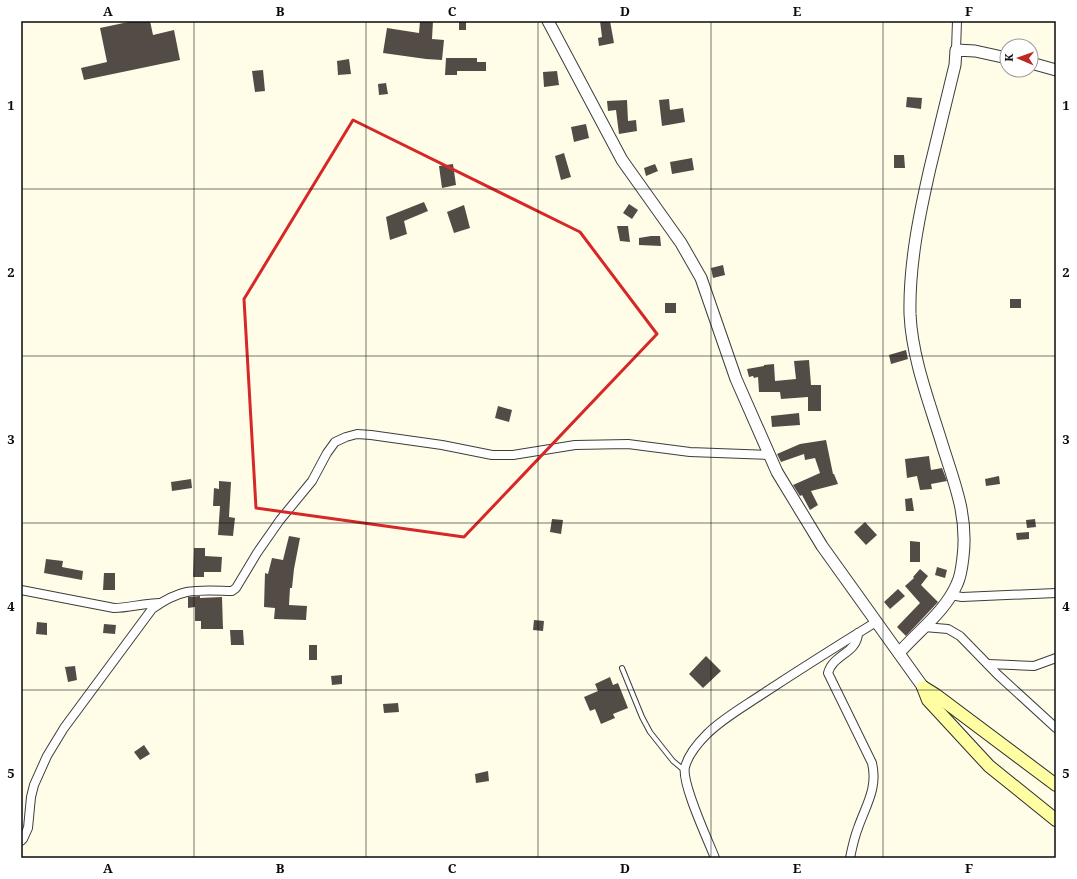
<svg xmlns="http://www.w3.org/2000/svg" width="1077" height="879" font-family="'Noto Serif',serif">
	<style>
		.building { fill: #534c46 }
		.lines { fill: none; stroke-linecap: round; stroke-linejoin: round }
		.service-casing { stroke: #3d3d3d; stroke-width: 6 }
		.minor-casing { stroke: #3d3d3d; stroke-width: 10 }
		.tertiary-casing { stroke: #3d3d3d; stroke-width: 13 }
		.secondary-casing { stroke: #2c2c2c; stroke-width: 14 }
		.service { stroke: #fff; stroke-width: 4 }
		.minor { stroke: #fff; stroke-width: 8 }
		.tertiary { stroke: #fff; stroke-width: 11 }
		.secondary { stroke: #fffea2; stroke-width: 12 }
		.marked { fill: none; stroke: #d62828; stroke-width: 3; stroke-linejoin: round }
		.grid { fill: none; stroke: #0a0a0a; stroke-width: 1; stroke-opacity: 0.55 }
		.neatline { fill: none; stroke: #0a0a0a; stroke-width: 1.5 }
		.grid-label { font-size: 13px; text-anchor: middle; font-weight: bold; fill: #0a0a0a }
	</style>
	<rect width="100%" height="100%" fill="#fffde7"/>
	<g class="building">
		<path d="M133 21H150L153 35 174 30 180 60 84 80 81 68 107 62 100 28Z"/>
		<path d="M420 21H433L432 39 444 40 442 60 426 59 383 53 387 28 419 33Z"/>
		<rect x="459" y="21" width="7" height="9"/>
		<path d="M600 21H610L614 43 599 46 598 38 602 37Z"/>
		<path d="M446 58H477V62H486V71H457V75H445Z"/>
		<path d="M349 59 351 74 338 75 337 61Z"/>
		<path d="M263 70 265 91 255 92 252 71Z"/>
		<path d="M557 71 559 85 544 87 543 72Z"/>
		<path d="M386 83 388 94 379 95 378 84Z"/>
		<path d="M907 97 922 98 921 109 906 107Z"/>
		<path d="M669 99 670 110 683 108 685 122 662 126 659 100Z"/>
		<path d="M627 100 628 121 636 120 637 131 619 134 616 110 608 111 607 101Z"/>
		<path d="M586 124 589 138 574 142 571 127Z"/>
		<path d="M564 153 571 177 561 180 555 156Z"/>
		<path d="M894 155H904L905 168H894Z"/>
		<path d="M692 158 694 170 672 174 670 162Z"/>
		<path d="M453 164 456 185 442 188 439 166Z"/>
		<path d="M655 164 658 171 646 176 644 168Z"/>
		<path d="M424 202 428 211 404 221 407 234 390 240 386 217Z"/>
		<path d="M629 204 638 210 632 219 623 213Z"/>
		<path d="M464 205 470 228 454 233 447 212Z"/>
		<path d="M617 226H628L630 242 620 241Z"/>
		<path d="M651 236H660L661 246 639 245V238Z"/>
		<path d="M723 265 725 275 713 278 711 268Z"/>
		<rect x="1010" y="299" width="11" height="9"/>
		<rect x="665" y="303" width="11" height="10"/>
		<path d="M906 350 908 359 891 364 889 355Z"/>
		<path d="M809 360 811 385H821V411H808V397L781 399 780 392H759L758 377 754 378 753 376 749 377 747 369 764 366V365L774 364 775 381 796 379 794 361Z"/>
		<path d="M498 406 512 410 509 422 495 418Z"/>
		<path d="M799 413 800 425 772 427 771 416Z"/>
		<path d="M826 440 833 474H834L838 484 811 491 818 505 810 510 802 495 800 496 793 485 820 473 815 458 805 460 804 454 781 462 777 454 800 444Z"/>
		<path d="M929 456 931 470 942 468 947 481 931 484 932 489 920 490 917 476 907 478 905 459Z"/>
		<path d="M999 476 1000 484 986 486 985 479Z"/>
		<path d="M191 479 192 488 172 491 171 482Z"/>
		<path d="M219 481 231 482 229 517 235 518 233 536 218 535 220 506H213L214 488 219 489Z"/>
		<path d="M912 498 914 511H906L905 499Z"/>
		<path d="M552 519 563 520 561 534 550 532Z"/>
		<path d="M1035 519 1036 527 1027 528 1026 520Z"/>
		<path d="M865 522 877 535 866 545 854 532Z"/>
		<path d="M1029 532V539L1017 540 1016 533Z"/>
		<path d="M289 536 300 538 294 569 292 588H290L289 605 307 606 306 620 274 619 275 608 264 607 265 573 268 574 272 558 283 560Z"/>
		<path d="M910 541 920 542V562H910Z"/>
		<path d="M194 548H205V556L222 557 221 572H204V577H193Z"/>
		<path d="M46 559 63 561 62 567 83 571 82 580 44 573Z"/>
		<path d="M937 567 947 570 945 578 935 575Z"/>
		<path d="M920 569 928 576 921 585 938 602 906 636 897 627 920 603 905 586 914 578 913 577Z"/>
		<path d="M104 573H115V590H103Z"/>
		<path d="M898 589 905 596 890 609 884 602Z"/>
		<path d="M200 596V598L222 597 223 629H201V621H195V607L188 608V597Z"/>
		<path d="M534 620 544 621 543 631 533 630Z"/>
		<path d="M37 622 47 623V635L36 634Z"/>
		<path d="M104 624 116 625 115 634 103 633Z"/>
		<path d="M230 630H243L244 645H231Z"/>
		<rect x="309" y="645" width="8" height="15"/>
		<path d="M706 656 721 671 703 688 689 674Z"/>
		<path d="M75 666 77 680 68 682 65 667Z"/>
		<path d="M342 675V684L332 685 331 676Z"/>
		<path d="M610 677 613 685 618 683 628 708 613 714 615 718 601 724 595 709 590 711 584 697 598 691 595 684Z"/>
		<path d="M398 703 399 712 384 713 383 704Z"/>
		<path d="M144 745 150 754 140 760 134 752Z"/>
		<path d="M488 771 489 781 476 783 475 774Z"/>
	</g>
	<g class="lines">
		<defs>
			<path id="service" d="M622 668 642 717 650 732 673 761 685 771"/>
			<g id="minor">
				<path d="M956 50 957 21"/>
				<path d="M21 590 114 608C129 608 144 603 160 603"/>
				<path d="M950 595 962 597 1056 593"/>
				<path d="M924 627 948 629 960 636 997 674 1056 728"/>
				<path d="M988 664 1034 666 1056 658"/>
				<path d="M21 841 23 839 28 828 31 797 34 785 47 756 64 728 152 609C182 587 197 590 232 591L236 588 257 553 280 520 312 481 327 453 335 442 346 437 357 434 371 435 442 445 492 455H513L575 445 628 444 690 452 769 455"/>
				<path d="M715 858C708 840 681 783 685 767 688 755 698 743 707 734 722 719 743 707 761 695 799 670 837 646 876 622"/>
				<path d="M850 858C852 848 854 838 858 828 866 805 878 788 872 763L828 673C833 654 857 654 858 633"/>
			</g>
			<g id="tertiary">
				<path d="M548 21 622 160 681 243 701 278 736 379 777 472 822 546 923 687"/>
				<path d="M1031 63 1056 70"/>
				<path d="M899 653C918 631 945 612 957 584 961 576 962 566 963 557 968 516 955 485 943 447 930 404 912 359 910 314 909 265 919 216 930 168 938 134 947 99 955 65L956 50 975 51 1007 58"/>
			</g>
			<g id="secondary">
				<path d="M923 687 928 700 989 766 1056 820"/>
				<path d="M923 687 936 695 1056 785"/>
			</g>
		</defs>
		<use href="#service" class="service-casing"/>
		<use href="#minor" class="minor-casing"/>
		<use href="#tertiary" class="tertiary-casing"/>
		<use href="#secondary" class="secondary-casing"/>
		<use href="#service" class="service"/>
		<use href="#minor" class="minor"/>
		<use href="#tertiary" class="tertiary"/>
		<use href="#secondary" class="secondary"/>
	</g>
	<path class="marked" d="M353 120 580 232 657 334 464 537 256 508 244 299Z"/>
	<path class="grid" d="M194 21V858M366 21V858M538 21V858M711 21V858M883 21V858M21 189H1056M21 356H1056M21 523H1056M21 690H1056"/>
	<rect width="1077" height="879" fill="none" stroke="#ffffff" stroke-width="44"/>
	<g transform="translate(1019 58) rotate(272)"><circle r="19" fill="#ffffff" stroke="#9d9d9d"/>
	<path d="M0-3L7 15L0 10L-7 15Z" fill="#bb2921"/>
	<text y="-6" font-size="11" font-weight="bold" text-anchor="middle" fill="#0a0a0a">K</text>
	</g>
	<rect x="22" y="22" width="1033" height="835" class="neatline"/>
	<g class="grid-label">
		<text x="108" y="16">A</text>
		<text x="280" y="16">B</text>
		<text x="452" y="16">C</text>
		<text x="625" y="16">D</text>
		<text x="797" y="16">E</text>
		<text x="969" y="16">F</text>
		<text x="11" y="110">1</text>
		<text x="1066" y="110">1</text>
		<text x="11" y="277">2</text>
		<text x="1066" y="277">2</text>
		<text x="11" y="444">3</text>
		<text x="1066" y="444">3</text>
		<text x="11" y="611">4</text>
		<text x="1066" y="611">4</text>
		<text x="11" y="778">5</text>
		<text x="1066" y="778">5</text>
		<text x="108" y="873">A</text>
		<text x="280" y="873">B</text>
		<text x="452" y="873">C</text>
		<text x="625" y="873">D</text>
		<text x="797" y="873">E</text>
		<text x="969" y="873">F</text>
	</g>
</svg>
